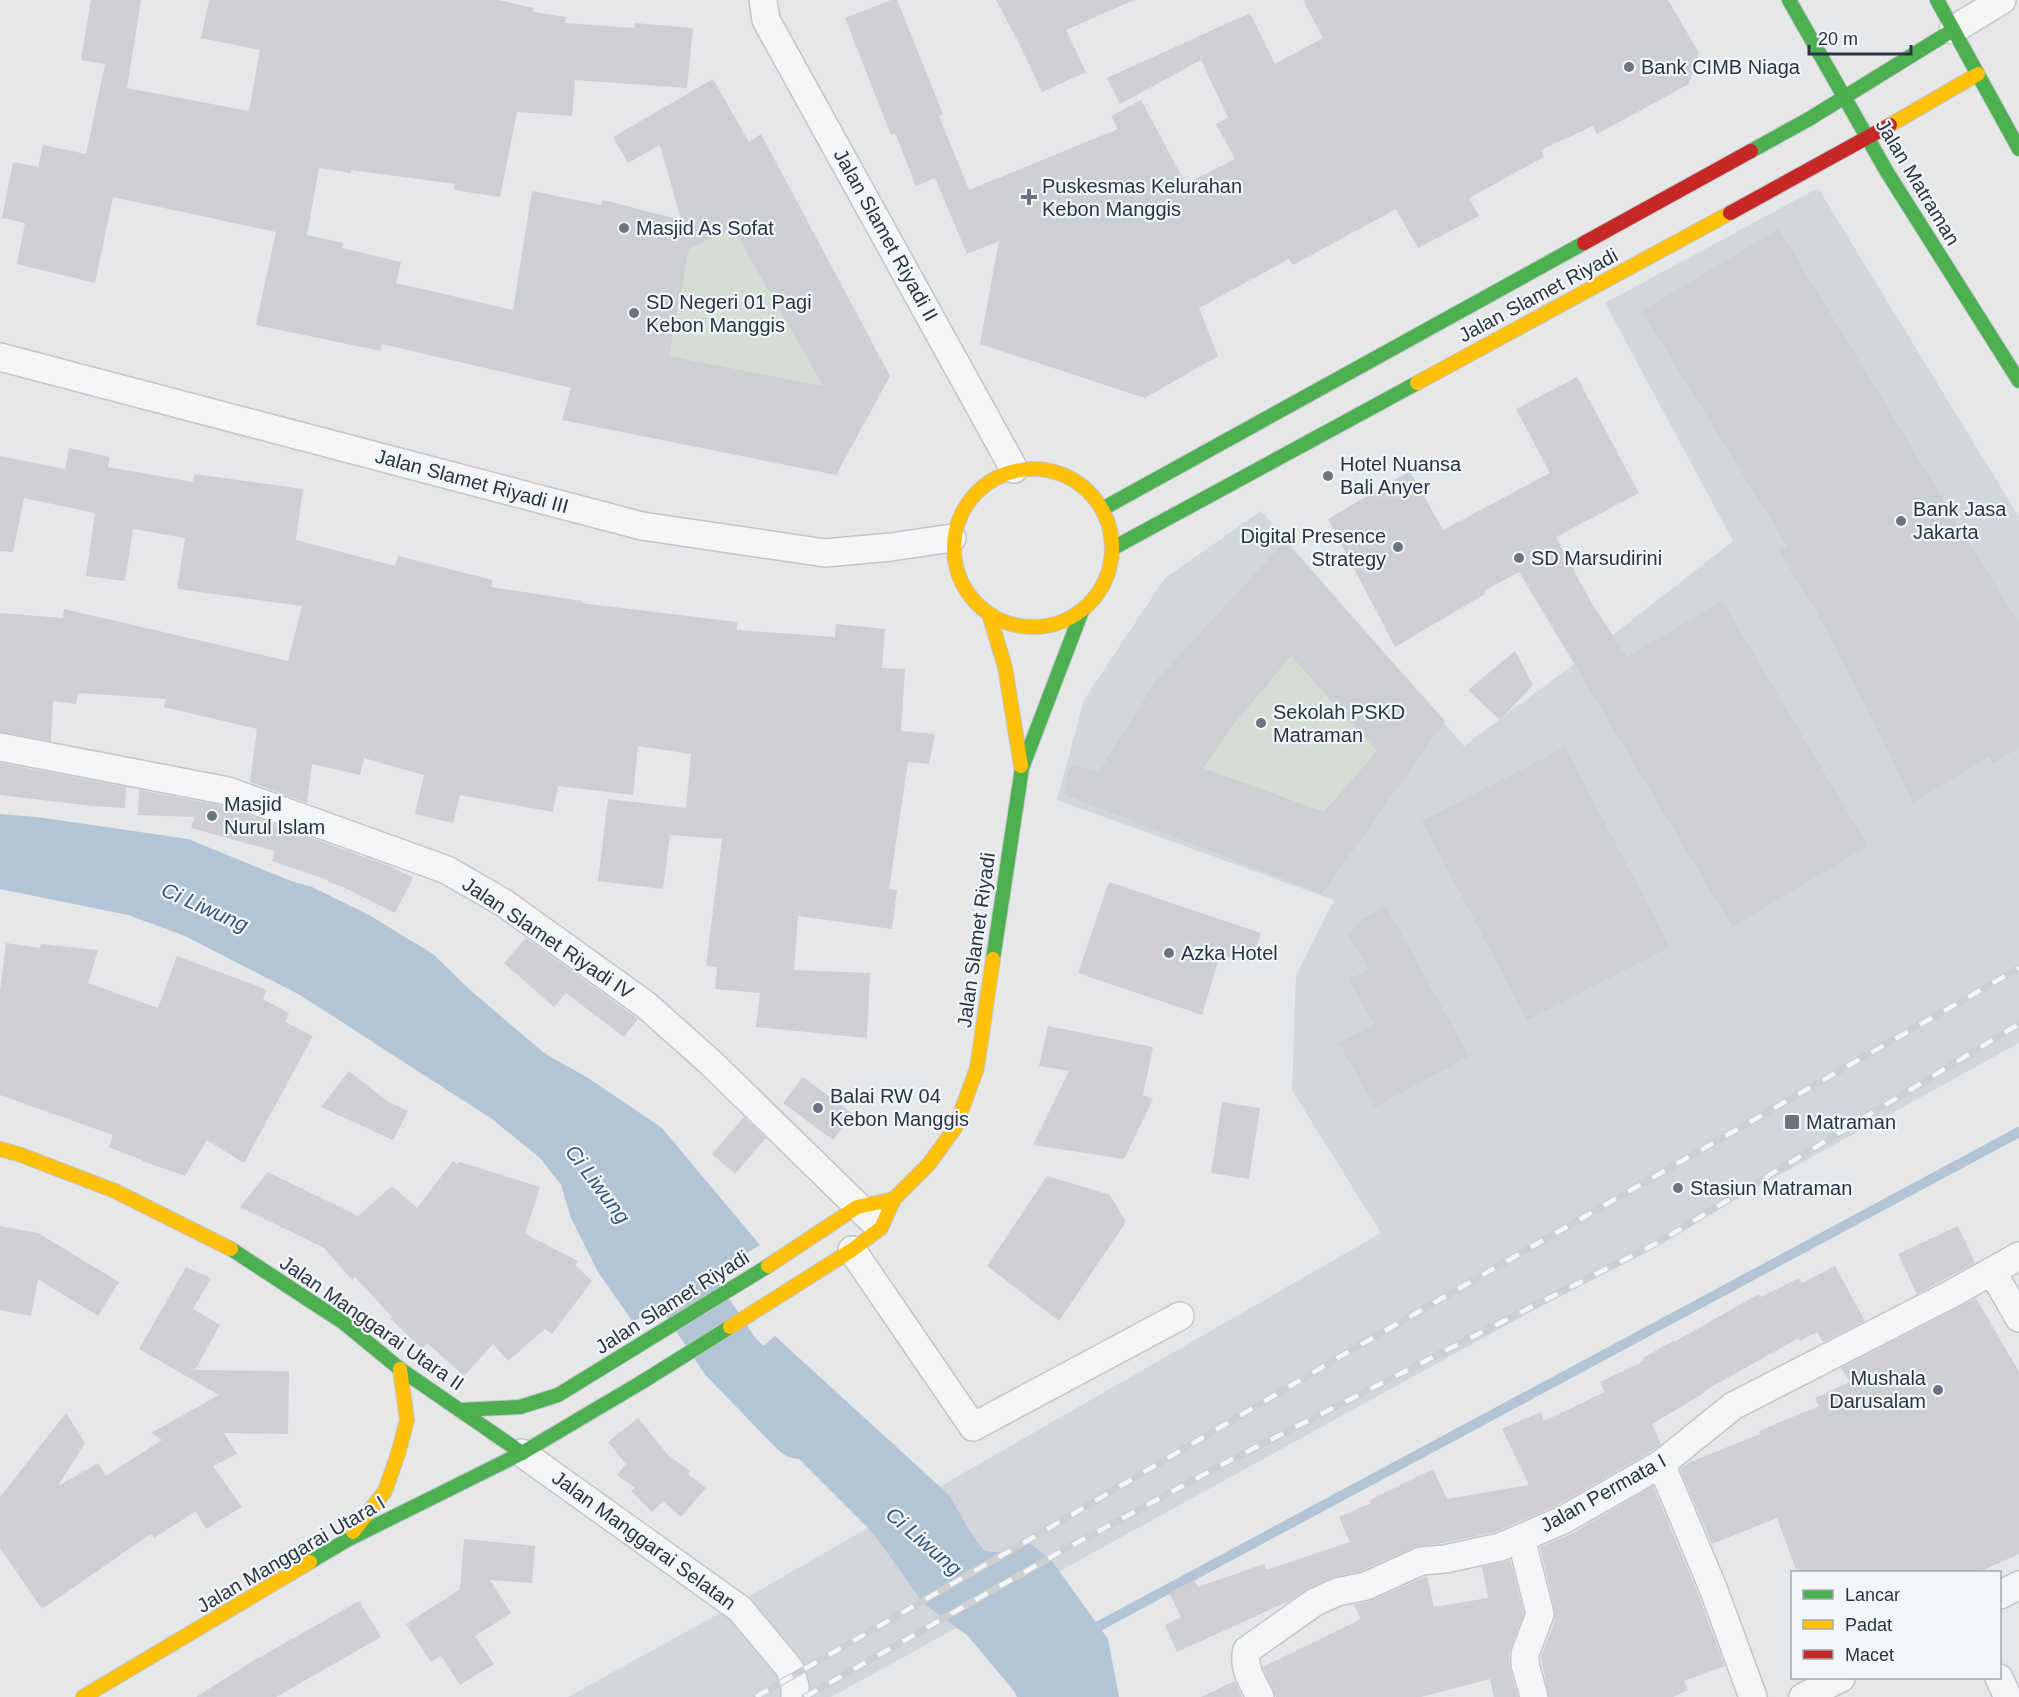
<svg xmlns="http://www.w3.org/2000/svg" width="2019" height="1697" font-family="Helvetica,sans-serif">
	<style>
		.built { fill: #d3d7dc }
		.green { fill: #d6ddd5 }
		.water { fill: #b3c5d5 }
		.lines { fill: none; stroke-linecap: round; stroke-linejoin: round }
		.stream { stroke: #b3c5d5; stroke-width: 10 }
		.river { stroke: #b3c5d5; stroke-width: 62 }
		.building { fill: #cdcfd2; fill-rule: evenodd }
		.street-casing { stroke: #c3c5c7; stroke-width: 30 }
		.fast-casing { stroke: #c3c5c7; stroke-width: 16 }
		.slow-casing { stroke: #c3c5c7; stroke-width: 16 }
		.jam-casing { stroke: #c3c5c7; stroke-width: 16 }
		.street { stroke: #f4f5f6; stroke-width: 27 }
		.fast { stroke: #4caf50; stroke-width: 14 }
		.slow { stroke: #ffc107; stroke-width: 14 }
		.jam { stroke: #c62828; stroke-width: 14 }
		.rail-casing { stroke: #cdcfd1; stroke-width: 7 }
		.rail { stroke: #f3f6f8; stroke-width: 4.5; stroke-dasharray: 14; stroke-linecap: butt }
		.poi-dot { fill: #6b737e; stroke: #f3f6f8; stroke-width: 2 }
		.labels { text-anchor: middle; dominant-baseline: central; stroke-width: 4.5; stroke-linejoin: round; paint-order: stroke }
		.poi-label { font-size: 20px; fill: #2a3544; stroke: #f3f6f8; text-anchor: start }
		.street-label { font-size: 20px; fill: #2a3544; stroke: #f3f6f8 }
		.water-label { font-size: 21px; font-style: italic; fill: #335779; stroke: #f3f6f8 }
	</style>
	<rect width="100%" height="100%" fill="#e5e7e9"/>
	<path class="built" d="M1818 188 2019 517V1043L831 1697H568L720 1613 1381 1233 1292 1090 1296 975 1334 900 1057 800 1084 700 1165 578 1261 511 1464 746 1609 638 1733 541 1605 303Z"/>
	<g class="green">
		<path d="M732 227 823 386 669 356 689 249Z"/>
		<path d="M1291 656 1377 751 1324 812 1203 768 1234 724Z"/>
	</g>
	<g class="water">
		<path d="M0 814 37 817 188 839 291 881 312 887 369 915 433 954 469 989 544 1053 590 1079 662 1128 760 1245 633 1322 598 1272 571 1218 561 1185 540 1158 492 1119 300 995 185 936 128 915 0 889Z"/>
		<path d="M775 1336 949 1495 971 1533 985 1551 1004 1553 1025 1539 1052 1561 1108 1639 1119 1697H1017L1014 1691 967 1635 923 1603 873 1533 722 1382Z"/>
	</g>
	<g class="lines">
		<path class="stream" d="M1086 1633 2019 1132"/>
		<path class="river" d="M629 1226 639 1240 690 1296 730 1356 800 1428"/>
	</g>
	<g class="building">
		<path d="M91 0H141L127 88 249 111 260 50 201 38 209 0H498L534 8 533 12 566 17 565 23 634 28 635 23 693 28 687 88 575 80 572 116 517 112 500 197 454 190 455 184 351 170V173L319 168 307 235 343 243 342 248 401 262 396 283 513 310 532 191 601 205 603 200 681 220 660 145 628 163 613 137 713 79 749 142 761 134 890 376 836 475 562 420 571 388 382 344 381 351 256 325 276 232 113 197 95 283 17 264 25 223 2 218 13 162 38 167 43 145 86 154 105 64 81 60ZM732 227 823 386 669 356 689 249Z"/>
		<path d="M891 0H897L943 114 939 116 969 190 1118 129 1111 116 1141 100 1186 184 1235 159 1216 124 1228 118 1201 60 1120 104 1107 78 1250 13 1275 64 1323 38 1303 0H1668L1699 53 1689 84 1597 134 1593 126 1541 150 1544 157 1469 198 1479 216 1418 248 1396 209 1293 265 1289 259 1199 308 1218 356 1145 398 980 344 999 241 967 254 935 178 916 186 895 133 891 135 845 18Z"/>
		<path d="M996 0H1134L1066 30 1086 72 1042 92 1020 45Z"/>
		<path d="M1779 229 2019 624V748L1993 763 1989 756 1913 803 1877 728 1817 613 1779 551 1787 546 1642 311Z"/>
		<path d="M1577 377 1639 493 1556 537 1591 602 1627 657 1722 601 1868 846 1732 927 1519 572 1484 591 1485 594 1395 647 1328 519 1410 471 1443 530 1550 473 1516 409Z"/>
		<path d="M69 448 110 457 108 467 193 482 194 474 303 489 296 540 395 566 398 556 493 580 491 587 582 601 581 603 737 622V630L835 637 836 624 885 629 882 668 905 669 901 731 935 734 929 764 908 762 889 889 897 890 892 929 798 916 794 970 870 973 867 1038 756 1027 760 993 715 989 717 967 706 966 722 839 670 835 663 889 598 881 608 799 686 808 691 754 638 746 633 795 558 786 553 812 460 795 453 823 415 814 424 775 364 758 360 775 312 764 307 803 250 782 257 729 164 707 166 699 78 693 76 704 53 701 51 741 0 732V613L63 618 64 609 288 661 302 606 177 589 185 538 133 529 125 581 86 576 95 513 24 498 13 552 0 551V456L65 469Z"/>
		<path d="M1285 541 1445 721 1322 894 1063 794 1071 764 1099 772 1155 682ZM1291 656 1377 751 1324 812 1203 768 1234 724Z"/>
		<path d="M1515 651 1533 685 1500 720 1468 690Z"/>
		<path d="M1565 747 1670 947 1527 1020 1422 821Z"/>
		<path d="M0 763 126 787 125 808 92 806 0 795Z"/>
		<path d="M139 790 224 806 392 867 413 878 395 913 341 886 328 882V880L272 861 275 851 191 828 194 817 138 815Z"/>
		<path d="M1109 882 1261 933 1251 963 1220 955 1202 1015 1078 973Z"/>
		<path d="M1386 906 1469 1056 1375 1107 1339 1043 1374 1024 1349 980 1368 969 1349 936 1360 920Z"/>
		<path d="M526 938 638 1019 624 1037 566 993 554 1007 504 963Z"/>
		<path d="M6 943 40 948 41 944 98 950 88 983 158 1008 177 956 267 990 263 999 289 1013 285 1022 313 1036 244 1163 207 1140 185 1176 142 1161V1160L109 1147 113 1135 0 1095V992Z"/>
		<path d="M1048 1026 1153 1047 1143 1095 1153 1099 1124 1159 1033 1145 1069 1071 1039 1066Z"/>
		<path d="M349 1071 387 1101 408 1111 393 1140 321 1107Z"/>
		<path d="M803 1077 853 1114 833 1140 783 1103Z"/>
		<path d="M1222 1102 1260 1108 1249 1179 1211 1173Z"/>
		<path d="M744 1117 766 1138 735 1174 712 1154Z"/>
		<path d="M453 1161 457 1164 460 1162 540 1187 525 1234 578 1261 575 1265 592 1281 552 1334 545 1329 508 1361 493 1344 464 1376 427 1343 422 1349 391 1319 392 1317 355 1277 352 1280 324 1248 240 1207 268 1172 358 1216 392 1186 417 1208Z"/>
		<path d="M1047 1176 1110 1195 1126 1222 1059 1321 987 1266Z"/>
		<path d="M0 1226 38 1233 119 1282 98 1316 38 1279 31 1316 0 1310Z"/>
		<path d="M1958 1226 1975 1263 1917 1294 1898 1254Z"/>
		<path d="M1835 1266 1865 1321 1823 1342 1817 1332 1800 1341 1799 1338 1704 1391V1393L1652 1424 1661 1444 1652 1451 1556 1506 1495 1532 1443 1543 1415 1547 1361 1571 1331 1578 1308 1588 1291 1600 1177 1652 1165 1625 1181 1617 1169 1593 1194 1580 1198 1587 1264 1564 1266 1570 1350 1542 1339 1517 1371 1503 1370 1500 1433 1469 1447 1499 1529 1485 1502 1429 1540 1412 1544 1421 1605 1392 1600 1382 1644 1361 1643 1358 1673 1341 1674 1342 1759 1294 1761 1297 1799 1278 1802 1283Z"/>
		<path d="M186 1267 211 1278 193 1309 220 1325 195 1370 289 1371 288 1434 224 1433 237 1454 213 1466 242 1507 206 1529 196 1511 154 1538 151 1534 42 1609 0 1548V1497L66 1413 85 1443 58 1486 98 1463 106 1476 162 1440 151 1433 219 1395 139 1349Z"/>
		<path d="M1976 1298 2019 1372V1554L1979 1572H1797L1777 1518 1712 1544 1680 1469 1688 1463 1760 1434 1759 1431 1819 1406 1815 1398 1850 1382 1841 1368Z"/>
		<path d="M638 1418 668 1455 690 1471 688 1474 706 1488 681 1517 663 1501 652 1512 631 1491 635 1488 617 1475 626 1464 608 1442Z"/>
		<path d="M1653 1486 1698 1594 1725 1666 1684 1681 1688 1690 1673 1697H1549L1541 1657 1555 1620V1611L1540 1547 1571 1534Z"/>
		<path d="M464 1539 535 1546 532 1583 490 1580 511 1613 475 1636 494 1664 460 1685 441 1656 431 1662 406 1624 460 1589Z"/>
		<path d="M1510 1560 1524 1613 1509 1654 1510 1668 1518 1697H1494L1490 1679 1421 1697H1276L1263 1667 1361 1619 1354 1605 1372 1600 1427 1576 1434 1607 1488 1598 1482 1567Z"/>
		<path d="M359 1601 381 1637 276 1697H196L253 1661Z"/>
		<path d="M1235 1681 1242 1697H1201Z"/>
	</g>
	<g class="lines">
		<defs>
			<g id="street">
				<path d="M763 0 766 20 1014 469"/>
				<path d="M1953 30 2002 0"/>
				<path d="M0 357 642 526 825 553 891 547 952 538"/>
				<path d="M0 747 228 791 447 870 504 903 646 1005 711 1063 873 1221"/>
				<path d="M852 1250 973 1427 1180 1316"/>
				<path d="M1992 1271 2019 1318"/>
				<path d="M522 1453 740 1609 790 1669 795 1686V1697"/>
				<path d="M1661 1464 1713 1588 1753 1697"/>
				<path d="M1521 1538 1540 1614 1525 1654V1664L1534 1697"/>
				<path d="M2000 1595 2019 1585"/>
				<path d="M1999 1678 2008 1697"/>
				<path d="M1260 1697C1253 1682 1242 1667 1247 1650L1315 1602 1337 1592 1366 1586 1421 1561 1445 1559 1500 1547 1563 1520 1661 1464 1733 1406 1953 1293 2019 1256"/>
				<path d="M1803 1697 1841 1678"/>
			</g>
			<g id="fast">
				<path d="M1789 0 1887 172 2019 381"/>
				<path d="M1937 0 2019 149"/>
				<path d="M1751 151 1809 119 1953 30"/>
				<path d="M1104 508 1584 243"/>
				<path d="M1115 547 1417 383"/>
				<path d="M993 959 1022 768 1082 611"/>
				<path d="M231 1249 344 1323 400 1369 522 1453"/>
				<path d="M460 1410 520 1407 558 1395 768 1266"/>
				<path d="M310 1562 347 1540 522 1453 642 1382 730 1327"/>
			</g>
			<g id="slow">
				<path d="M1890 125 1978 74"/>
				<path d="M1417 383 1730 213"/>
				<circle cx="1033" cy="548" r="79"/>
				<path d="M989 614 1005 667 1021 766"/>
				<path d="M0 1149 21 1155 115 1191 231 1249"/>
				<path d="M768 1266 857 1207 894 1199"/>
				<path d="M730 1327 852 1250 881 1228 894 1199 929 1164 955 1128 977 1068 993 959"/>
				<path d="M353 1532 385 1491 398 1454 407 1420 400 1369"/>
				<path d="M83 1697 310 1562"/>
			</g>
			<g id="jam">
				<path d="M1730 213 1890 125"/>
				<path d="M1584 243 1751 151"/>
			</g>
		</defs>
		<use href="#street" class="street-casing"/>
		<use href="#fast" class="fast-casing"/>
		<use href="#slow" class="slow-casing"/>
		<use href="#jam" class="jam-casing"/>
		<use href="#street" class="street"/>
		<use href="#fast" class="fast"/>
		<use href="#slow" class="slow"/>
		<use href="#jam" class="jam"/>
		<defs>
			<g id="rail">
				<path d="M756 1697 1044 1531 1348 1352 2019 968"/>
				<path d="M805 1697 1058 1553 1223 1464 1657 1243 2019 1024"/>
			</g>
		</defs>
		<use href="#rail" class="rail-casing"/>
		<use href="#rail" class="rail"/>
	</g>
	<g class="poi-dot">
		<circle cx="1629" cy="67" r="6"/>
		<path d="M1026 188h6v6h6v6h-6v6h-6v-6h-6v-6h6z"/>
		<circle cx="624" cy="228" r="6"/>
		<circle cx="634" cy="313" r="6"/>
		<circle cx="1328" cy="476" r="6"/>
		<circle cx="1901" cy="521" r="6"/>
		<circle cx="1398" cy="547" r="6"/>
		<circle cx="1519" cy="558" r="6"/>
		<circle cx="1261" cy="723" r="6"/>
		<circle cx="212" cy="816" r="6"/>
		<circle cx="1169" cy="953" r="6"/>
		<circle cx="818" cy="1108" r="6"/>
		<rect x="1784" y="1114" width="16" height="16" rx="3"/>
		<circle cx="1678" cy="1188" r="6"/>
		<circle cx="1938" cy="1390" r="6"/>
	</g>
	<g class="labels">
		<g class="poi-label">
			<text x="1641" y="67">Bank CIMB Niaga</text>
			<text x="1042" y="186">Puskesmas Kelurahan<tspan x="1042" dy="23">Kebon Manggis</tspan></text>
			<text x="636" y="228">Masjid As Sofat</text>
			<text x="646" y="302">SD Negeri 01 Pagi<tspan x="646" dy="23">Kebon Manggis</tspan></text>
			<text x="1340" y="464">Hotel Nuansa<tspan x="1340" dy="23">Bali Anyer</tspan></text>
			<text x="1913" y="509">Bank Jasa<tspan x="1913" dy="23">Jakarta</tspan></text>
			<text x="1386" y="536" text-anchor="end">Digital Presence<tspan x="1386" dy="23">Strategy</tspan></text>
			<text x="1531" y="558">SD Marsudirini</text>
			<text x="1273" y="712">Sekolah PSKD<tspan x="1273" dy="23">Matraman</tspan></text>
			<text x="224" y="804">Masjid<tspan x="224" dy="23">Nurul Islam</tspan></text>
			<text x="1181" y="953">Azka Hotel</text>
			<text x="830" y="1096">Balai RW 04<tspan x="830" dy="23">Kebon Manggis</tspan></text>
			<text x="1806" y="1122">Matraman</text>
			<text x="1690" y="1188">Stasiun Matraman</text>
			<text x="1926" y="1378" text-anchor="end">Mushala<tspan x="1926" dy="23">Darusalam</tspan></text>
		</g>
		<g class="street-label">
			<text transform="translate(1918 182) rotate(59)">Jalan Matraman</text>
			<text transform="translate(886 235) rotate(61)">Jalan Slamet Riyadi II</text>
			<text transform="translate(1538 295) rotate(-28)">Jalan Slamet Riyadi</text>
			<text transform="translate(472 481) rotate(15)">Jalan Slamet Riyadi III</text>
			<text transform="translate(548 938) rotate(34)">Jalan Slamet Riyadi IV</text>
			<text transform="translate(976 940) rotate(-82)">Jalan Slamet Riyadi</text>
			<text transform="translate(672 1302) rotate(-32)">Jalan Slamet Riyadi</text>
			<text transform="translate(372 1323) rotate(35)">Jalan Manggarai Utara II</text>
			<text transform="translate(1603 1493) rotate(-29)">Jalan Permata I</text>
			<text transform="translate(644 1540) rotate(36)">Jalan Manggarai Selatan</text>
			<text transform="translate(291 1554) rotate(-30)">Jalan Manggarai Utara I</text>
		</g>
		<g class="water-label">
			<text transform="translate(205 907) rotate(24)">Ci Liwung</text>
			<text transform="translate(598 1184) rotate(53)">Ci Liwung</text>
			<text transform="translate(924 1541) rotate(41)">Ci Liwung</text>
		</g>
	</g>
	<rect x="1791" y="1571" width="210" height="108" fill="#f3f6f8" stroke="#a3a9b0" stroke-width="1.5"/>
	<rect x="1803" y="1590" width="30" height="9" fill="#4caf50" stroke="#a3a9b0" stroke-width="1.5"/>
	<text x="1845" y="1601" font-size="18" fill="#2a3544">Lancar</text>
	<rect x="1803" y="1620" width="30" height="9" fill="#ffc107" stroke="#a3a9b0" stroke-width="1.5"/>
	<text x="1845" y="1631" font-size="18" fill="#2a3544">Padat</text>
	<rect x="1803" y="1650" width="30" height="9" fill="#c62828" stroke="#a3a9b0" stroke-width="1.5"/>
	<text x="1845" y="1661" font-size="18" fill="#2a3544">Macet</text>
	<path d="M1809 45v9h102v-9" fill="none" stroke="#2a3544" stroke-width="3"/>
	<text x="1818" y="45" font-size="18" fill="#2a3544" stroke="#f3f6f8" stroke-width="4.5" paint-order="stroke">20 m</text>
</svg>
